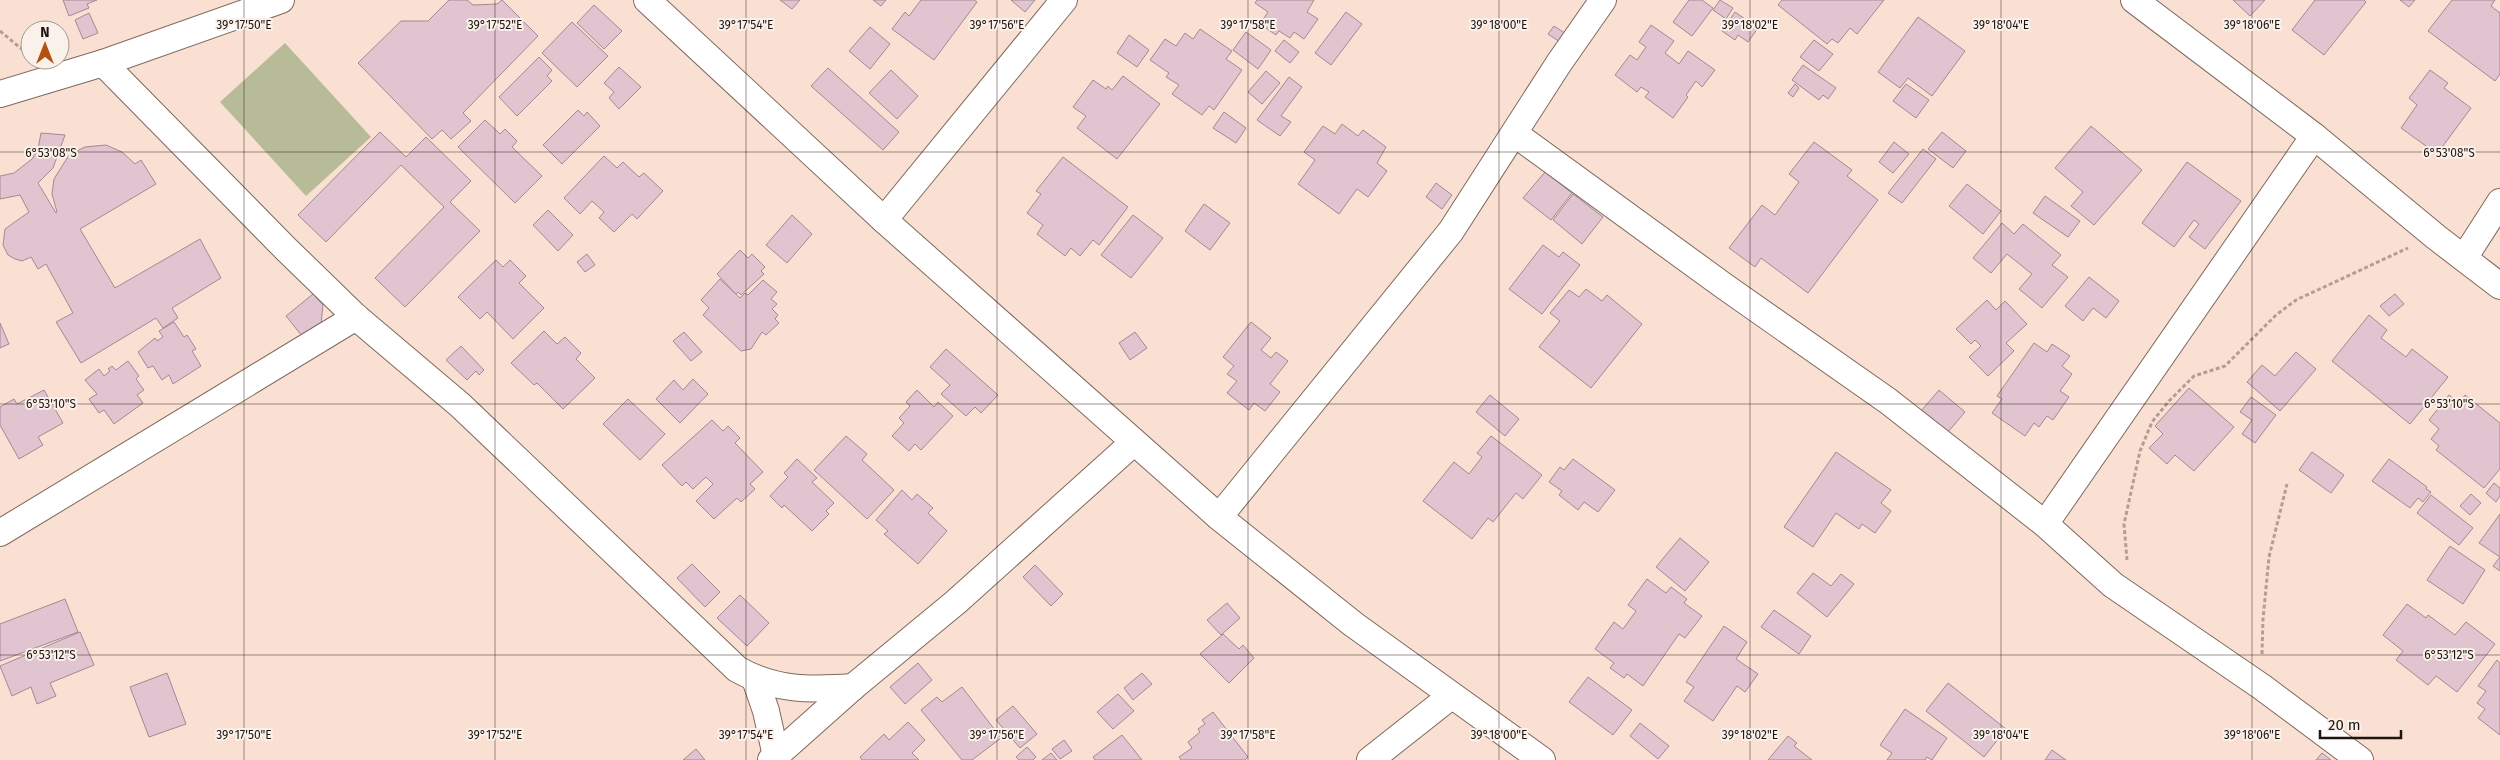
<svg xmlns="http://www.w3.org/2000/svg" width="2500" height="760" font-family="'Fira Sans',sans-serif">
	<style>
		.green { fill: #b7bb97 }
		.building { fill: #e0c4cf; stroke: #a28993 }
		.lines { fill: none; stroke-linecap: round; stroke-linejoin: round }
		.minor-casing { stroke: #7f695c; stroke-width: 28 }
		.path { stroke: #b39e93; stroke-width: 3; stroke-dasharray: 4 2.5; stroke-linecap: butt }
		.minor { stroke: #fff; stroke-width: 26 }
		.ticks { fill: none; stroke: #1e1510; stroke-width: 1; stroke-opacity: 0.45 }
		.ticks-label { font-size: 12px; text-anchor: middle; fill: #1e1510; stroke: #fbf1eb; stroke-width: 4; stroke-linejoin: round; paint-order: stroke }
	</style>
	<rect width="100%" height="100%" fill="#fae0d2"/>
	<path class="green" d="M285 43 371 137 306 196 220 102Z"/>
	<g class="building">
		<path d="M63 0H97L87 4 89 8 69 16Z"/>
		<path d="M449 0H467L473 5 497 4 502 0 538 36 463 113 471 121 451 139 442 130 432 139 358 63 401 21H428Z"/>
		<path d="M780 0H800L792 9Z"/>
		<path d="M873 0H886L881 6Z"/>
		<path d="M921 0H974L977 2 934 60 892 29 905 12 909 16Z"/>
		<path d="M1011 0H1035L1025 12Z"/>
		<path d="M1257 0H1314L1307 12 1318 19 1304 39 1294 32 1290 38 1279 31 1276 35 1260 24 1268 12 1255 3Z"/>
		<path d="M1689 0H1702L1713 8 1692 36 1673 22Z"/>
		<path d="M1720 0 1733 8 1726 19 1713 10Z"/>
		<path d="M1782 0H1884L1857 34 1850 28 1838 43 1832 39 1827 44 1778 5Z"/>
		<path d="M2233 0H2265L2250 16Z"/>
		<path d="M2315 0H2364L2366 2 2324 55 2292 30Z"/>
		<path d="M2400 0H2415L2409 7Z"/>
		<path d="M2452 0H2495L2491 6 2500 13V74L2495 81 2428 31Z"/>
		<path d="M594 5 622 31 604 49 577 23Z"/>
		<path d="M1346 12 1362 24 1331 65 1315 53Z"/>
		<path d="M1735 12 1758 28 1748 42 1738 35 1735 40 1722 31Z"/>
		<path d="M89 13 98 33 83 39 75 20Z"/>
		<path d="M1918 17 1965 51 1932 96 1908 78 1900 88 1878 72Z"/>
		<path d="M572 22 608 56 577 87 542 53Z"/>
		<path d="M1651 25 1674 41 1665 53 1679 64 1688 51 1715 70 1702 87 1696 81 1686 95 1688 97 1673 118 1645 97 1649 92 1641 87 1637 92 1615 75 1630 55 1637 60 1646 47 1639 42Z"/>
		<path d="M1554 26 1566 34 1560 42 1548 34Z"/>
		<path d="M870 27 890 44 870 69 849 51Z"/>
		<path d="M1200 29 1232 51 1226 59 1242 70 1214 110 1209 106 1202 115 1172 94 1179 85 1166 77 1169 73 1150 60 1165 39 1176 46 1185 33 1193 39Z"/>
		<path d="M1246 32 1271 50 1258 69 1233 50Z"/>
		<path d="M1129 35 1149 50 1137 67 1117 53Z"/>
		<path d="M1284 40 1299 52 1290 63 1275 51Z"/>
		<path d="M1814 40 1833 54 1819 71 1800 57Z"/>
		<path d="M539 57 552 70 547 76 552 81 517 116 499 97Z"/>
		<path d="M1803 65 1836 88 1828 99 1823 95 1819 100 1792 80Z"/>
		<path d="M619 67 641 87 619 109 609 98 614 92 604 83Z"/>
		<path d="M828 68 899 132 883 150 811 86Z"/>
		<path d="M891 70 918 96 897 119 869 93Z"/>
		<path d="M2430 70 2448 83 2444 88 2471 108 2437 154 2401 128 2417 105 2409 98Z"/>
		<path d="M1266 71 1280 83 1262 104 1248 92Z"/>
		<path d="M1123 76 1160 104 1117 159 1077 128 1086 116 1073 107 1093 80 1106 89 1108 86 1112 90Z"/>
		<path d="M1289 77 1302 87 1281 116 1291 122 1280 136 1257 120Z"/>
		<path d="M1795 84 1799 88 1793 97 1788 93Z"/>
		<path d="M1906 84 1929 100 1916 118 1893 101Z"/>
		<path d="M578 110 584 116 587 112 600 126 562 164 543 145Z"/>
		<path d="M1224 112 1246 128 1236 143 1213 128Z"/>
		<path d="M485 120 500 134 505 129 517 141 512 147 542 176 515 203 458 147Z"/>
		<path d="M1342 124 1358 136 1363 130 1386 147 1377 163 1387 171 1368 197 1357 189 1339 214 1298 184 1315 160 1304 152 1323 126 1335 134Z"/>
		<path d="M2091 126 2142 170 2094 225 2071 206 2083 192 2055 168Z"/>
		<path d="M380 132 406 157 426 137 471 181 450 202 480 231 405 307 375 278 444 207 401 165 326 242 298 215Z"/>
		<path d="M1942 132 1966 151 1953 168 1928 149Z"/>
		<path d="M41 133 65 135 53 168 38 183 56 213 57 212 52 194 54 179 69 155 85 147 106 145 122 152 135 164 141 160 156 184 80 229 115 288 200 239 221 278 172 308 178 318 163 328 156 318 81 363 56 322 73 313 46 264 38 269 31 257 22 261 15 259 8 255 3 245 5 229 29 212 20 195 0 199V176L14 173 32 159 38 149Z"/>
		<path d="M1814 142 1852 170 1847 176 1878 200 1808 293 1761 258 1755 267 1729 248 1762 205 1775 215 1799 182 1789 174Z"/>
		<path d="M1894 142 1909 154 1893 173 1879 162Z"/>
		<path d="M1923 149 1936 159 1902 203 1888 193Z"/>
		<path d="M604 156 617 168 623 162 639 177 644 173 663 191 637 219 632 214 614 232 599 218 604 212 592 201 580 214 564 198Z"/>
		<path d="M1063 157 1128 207 1099 245 1093 240 1080 256 1071 248 1065 256 1037 234 1043 225 1027 213 1041 194 1036 191Z"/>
		<path d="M2187 162 2241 201 2205 249 2189 237 2199 224 2194 220 2174 247 2142 223Z"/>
		<path d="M1545 172 1572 193 1551 220 1523 198Z"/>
		<path d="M1436 183 1452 195 1442 209 1426 197Z"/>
		<path d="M1967 184 2001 211 1983 234 1949 206Z"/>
		<path d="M1573 194 1603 217 1582 244 1553 220Z"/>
		<path d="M2045 196 2080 221 2068 237 2033 213Z"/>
		<path d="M1204 204 1230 223 1210 250 1185 231Z"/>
		<path d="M548 210 573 235 558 251 533 225Z"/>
		<path d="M792 215 812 234 787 263 766 245Z"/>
		<path d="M1133 215 1163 238 1131 278 1101 255Z"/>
		<path d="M2002 223 2014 234 2023 224 2061 255 2052 265 2068 277 2042 308 2019 289 2032 274 2007 254 1991 273 1973 258Z"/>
		<path d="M1543 245 1559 257 1563 252 1580 265 1542 314 1509 289Z"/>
		<path d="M740 250 748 258 752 254 765 267 761 271 764 274 741 295 738 292 736 294 717 274Z"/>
		<path d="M587 254 595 265 585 272 577 262Z"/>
		<path d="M496 260 503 267 510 260 526 276 519 283 544 308 513 339 487 312 480 319 458 297Z"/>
		<path d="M2089 277 2119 301 2106 318 2093 308 2083 321 2065 306Z"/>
		<path d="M720 279 740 298 745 293 748 295 763 280 777 292 771 299 777 304 772 309 778 315 775 319 779 323 766 335 762 332 751 349 741 351 703 315 709 308 701 300Z"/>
		<path d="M1586 289 1602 301 1607 295 1642 324 1591 388 1539 347 1560 321 1550 313 1569 290 1579 297Z"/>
		<path d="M313 294 323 305 321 324 302 336 286 316Z"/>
		<path d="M2395 294 2404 304 2389 316 2380 306Z"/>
		<path d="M1987 300 1996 310 2005 301 2027 324 2006 343 2014 351 1988 376 1969 357 1981 346 1975 340 1971 344 1956 329Z"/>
		<path d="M2369 315 2387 330 2381 338 2406 357 2412 349 2448 377 2410 424 2332 361Z"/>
		<path d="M174 322 184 337 187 335 196 349 192 351 201 366 173 384 169 375 162 380 153 366 148 368 138 352 155 338 157 341 163 337 159 331Z"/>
		<path d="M1251 322 1271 338 1261 350 1271 358 1276 352 1288 361 1270 384 1280 392 1265 411 1254 403 1249 410 1227 393 1237 381 1227 374 1234 366 1223 357Z"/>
		<path d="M0 323 9 344 0 348Z"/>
		<path d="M544 331 557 344 565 337 581 353 576 359 595 378 563 409 537 383 534 385 511 363Z"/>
		<path d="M684 332 702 352 691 361 673 341Z"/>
		<path d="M1135 332 1147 348 1130 360 1119 343Z"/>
		<path d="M2034 343 2047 352 2052 344 2070 356 2062 366 2072 374 2060 391 2069 397 2053 420 2047 416 2039 427 2034 423 2025 436 1992 413 2002 399 1997 396Z"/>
		<path d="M461 346 484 370 479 375 476 371 467 380 446 360Z"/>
		<path d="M946 349 998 395 981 413 975 407 966 416 941 394 950 385 930 367Z"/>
		<path d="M2296 352 2316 369 2280 411 2247 382 2262 365 2275 376Z"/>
		<path d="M128 361 139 376 136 379 144 390 137 395 143 403 114 424 104 410 99 413 89 399 97 394 85 380 99 369 104 376 110 371 108 369 112 366 116 370Z"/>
		<path d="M693 379 708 394 680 423 656 399 674 380 683 390Z"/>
		<path d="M2189 388 2234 427 2194 471 2175 455 2167 464 2149 448 2163 434 2155 426Z"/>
		<path d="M44 390 63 423 38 437 43 445 19 459 0 425V407L14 399 17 404Z"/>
		<path d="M917 390 934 407 938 402 953 416 921 450 915 444 909 451 892 436 904 423 899 418 910 406 906 402Z"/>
		<path d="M1939 390 1965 412 1948 432 1921 411Z"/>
		<path d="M1490 395 1519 419 1505 436 1476 412Z"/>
		<path d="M2449 395 2459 403 2465 395 2500 423V469L2484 488 2436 450 2439 446 2431 439 2439 429 2429 420Z"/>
		<path d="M2251 397 2276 415 2255 443 2242 434 2252 420 2240 412Z"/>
		<path d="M628 399 665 434 640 460 603 424Z"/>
		<path d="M712 420 723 431 728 426 740 438 735 443 763 472 750 484 755 489 741 502 737 498 714 519 696 501 713 484 706 477 693 489 686 482 682 486 662 465Z"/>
		<path d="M846 436 867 454 862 460 894 490 867 519 814 470Z"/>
		<path d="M1491 436 1542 475 1523 499 1516 493 1493 522 1488 518 1472 539 1423 501 1454 462 1469 474 1482 457 1477 453Z"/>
		<path d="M1836 452 1891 490 1881 503 1891 511 1875 533 1862 524 1859 529 1836 513 1813 547 1784 527Z"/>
		<path d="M2312 452 2344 475 2331 493 2299 470Z"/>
		<path d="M797 459 817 478 812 482 834 503 826 511 829 514 812 531 784 505 782 508 770 496 788 477 784 473Z"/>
		<path d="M1573 459 1615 490 1598 512 1584 502 1578 510 1559 495 1562 491 1549 482 1560 467 1564 470Z"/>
		<path d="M2389 459 2427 487 2426 489 2431 492 2423 502 2418 498 2410 508 2372 481Z"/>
		<path d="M2494 483 2500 488V496L2496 502 2486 493Z"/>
		<path d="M902 490 912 500 917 494 933 508 928 513 947 531 918 564 884 534 888 531 876 520Z"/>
		<path d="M2471 494 2481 503 2470 515 2460 506Z"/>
		<path d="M2431 495 2473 528 2459 545 2417 513Z"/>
		<path d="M2500 514V571L2493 566 2500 557 2479 543Z"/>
		<path d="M1680 538 1709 562 1685 591 1656 567Z"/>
		<path d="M2450 546 2485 570 2463 604 2427 580Z"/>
		<path d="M692 564 720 592 705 607 677 578Z"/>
		<path d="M1035 565 1063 594 1051 606 1023 577Z"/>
		<path d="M1813 573 1831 586 1841 574 1854 584 1827 617 1797 593Z"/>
		<path d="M1647 579 1666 593 1671 587 1687 599 1684 603 1702 616 1685 638 1679 634 1643 686 1627 674 1624 678 1610 668 1614 663 1595 649 1614 622 1623 629 1636 611 1628 605Z"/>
		<path d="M740 595 769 623 747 646 717 618Z"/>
		<path d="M65 599 78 632 0 661V624Z"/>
		<path d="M1227 603 1240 618 1221 635 1207 620Z"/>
		<path d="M2407 604 2426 618 2428 615 2455 635 2466 622 2495 644 2457 692 2436 676 2428 685 2396 660 2403 651 2383 635Z"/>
		<path d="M1774 610 1811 636 1799 654 1761 627Z"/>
		<path d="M1724 626 1747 642 1736 659 1758 674 1745 692 1737 686 1713 721 1684 701 1694 687 1686 682Z"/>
		<path d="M80 632 94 665 50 683 56 696 37 704 31 687 12 696 0 666Z"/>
		<path d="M1223 634 1239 649 1243 645 1254 658 1229 683 1200 654Z"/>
		<path d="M2497 660 2500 663V735L2478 718 2485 709 2477 703 2486 691 2478 686Z"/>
		<path d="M918 663 932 680 905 704 890 687Z"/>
		<path d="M167 673 186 724 149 737 130 687Z"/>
		<path d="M1142 673 1152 684 1133 700 1124 688Z"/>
		<path d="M1588 677 1632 710 1613 735 1569 702Z"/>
		<path d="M1948 683 2006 729 1984 757 1926 711Z"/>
		<path d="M962 687 1001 738 972 760H962L921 710 937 697 942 702Z"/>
		<path d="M1118 694 1134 711 1113 729 1097 712Z"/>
		<path d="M1013 706 1037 734 1020 748 996 720Z"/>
		<path d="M1905 709 1947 738 1932 760 1927 757 1925 760H1887L1892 753 1880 745Z"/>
		<path d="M1213 712 1248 757 1245 760H1181L1179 757 1192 748 1188 742 1200 732 1198 729 1205 724 1202 720Z"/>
		<path d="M908 722 925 740 912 753 919 760H862L860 757 884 734 889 740Z"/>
		<path d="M1640 723 1669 746 1658 759 1630 736Z"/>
		<path d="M1122 735 1142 760H1095L1093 757Z"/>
		<path d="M1788 736 1797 743 1794 746 1812 760H1768Z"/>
		<path d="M1064 740 1072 751 1060 759 1052 749Z"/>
		<path d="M1027 747 1036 757 1033 760H1019L1016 757Z"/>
		<path d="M696 749 705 760H683Z"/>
		<path d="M2052 750 2066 760H2045Z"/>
		<path d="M1051 753 1057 760H1042Z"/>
		<path d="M2322 753 2331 760H2316Z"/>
	</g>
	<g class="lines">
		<defs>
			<g id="minor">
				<path d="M647 0 884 220 1219 517 1353 624 1542 760"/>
				<path d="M2134 0 2314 136 2436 237 2500 286"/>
				<path d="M103 63 287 250 356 317 460 405 737 669C775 691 811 690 853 687"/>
				<path d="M0 94 103 63 281 0"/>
				<path d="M1515 134 1724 286 1888 401 2045 524 2113 585 2262 687 2360 760"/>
				<path d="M884 220 1064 0"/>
				<path d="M2464 258 2500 202"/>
				<path d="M1219 517 1451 231 1559 63 1603 0"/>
				<path d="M2045 524 2314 136"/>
				<path d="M0 533 356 317"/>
				<path d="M755 679 766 711 776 756"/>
				<path d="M771 760 853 687 956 602 1133 443"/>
				<path d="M1370 760 1451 696"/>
			</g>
		</defs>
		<use href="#minor" class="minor-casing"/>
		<g class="path">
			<path d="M0 31 30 56"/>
			<path d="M2127 560 2124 524 2140 451 2152 422 2169 401 2194 376 2225 366 2276 315 2296 300 2408 248"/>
			<path d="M2262 654 2263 619 2269 557 2287 484"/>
		</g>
		<use href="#minor" class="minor"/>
	</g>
	<path class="ticks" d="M244 0V760M495 0V760M746 0V760M997 0V760M1248 0V760M1499 0V760M1750 0V760M2001 0V760M2252 0V760M0 152H2500M0 404H2500M0 655H2500"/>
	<g class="ticks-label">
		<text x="244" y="29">39°17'50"E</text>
		<text x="495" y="29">39°17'52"E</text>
		<text x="746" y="29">39°17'54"E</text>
		<text x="997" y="29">39°17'56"E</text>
		<text x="1248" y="29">39°17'58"E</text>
		<text x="1499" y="29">39°18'00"E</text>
		<text x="1750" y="29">39°18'02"E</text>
		<text x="2001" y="29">39°18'04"E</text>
		<text x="2252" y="29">39°18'06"E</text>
		<text x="51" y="157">6°53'08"S</text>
		<text x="2449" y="157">6°53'08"S</text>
		<text x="51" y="408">6°53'10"S</text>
		<text x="2449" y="408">6°53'10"S</text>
		<text x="51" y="659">6°53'12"S</text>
		<text x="2449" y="659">6°53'12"S</text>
		<text x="244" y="739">39°17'50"E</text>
		<text x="495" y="739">39°17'52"E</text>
		<text x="746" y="739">39°17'54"E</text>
		<text x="997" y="739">39°17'56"E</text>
		<text x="1248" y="739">39°17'58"E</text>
		<text x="1499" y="739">39°18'00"E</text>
		<text x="1750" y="739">39°18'02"E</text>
		<text x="2001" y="739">39°18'04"E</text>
		<text x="2252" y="739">39°18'06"E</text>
	</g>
	<g transform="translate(45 45)"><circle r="24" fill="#fbf1eb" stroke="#a39993"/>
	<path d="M0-4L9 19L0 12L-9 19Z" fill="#b25110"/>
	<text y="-8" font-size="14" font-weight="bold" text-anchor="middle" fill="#1e1510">N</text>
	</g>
	<path d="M2320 730v8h81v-8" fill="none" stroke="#1e1510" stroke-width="2.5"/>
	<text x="2328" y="730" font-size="15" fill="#1e1510" stroke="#fbf1eb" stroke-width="4" paint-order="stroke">20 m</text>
</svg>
